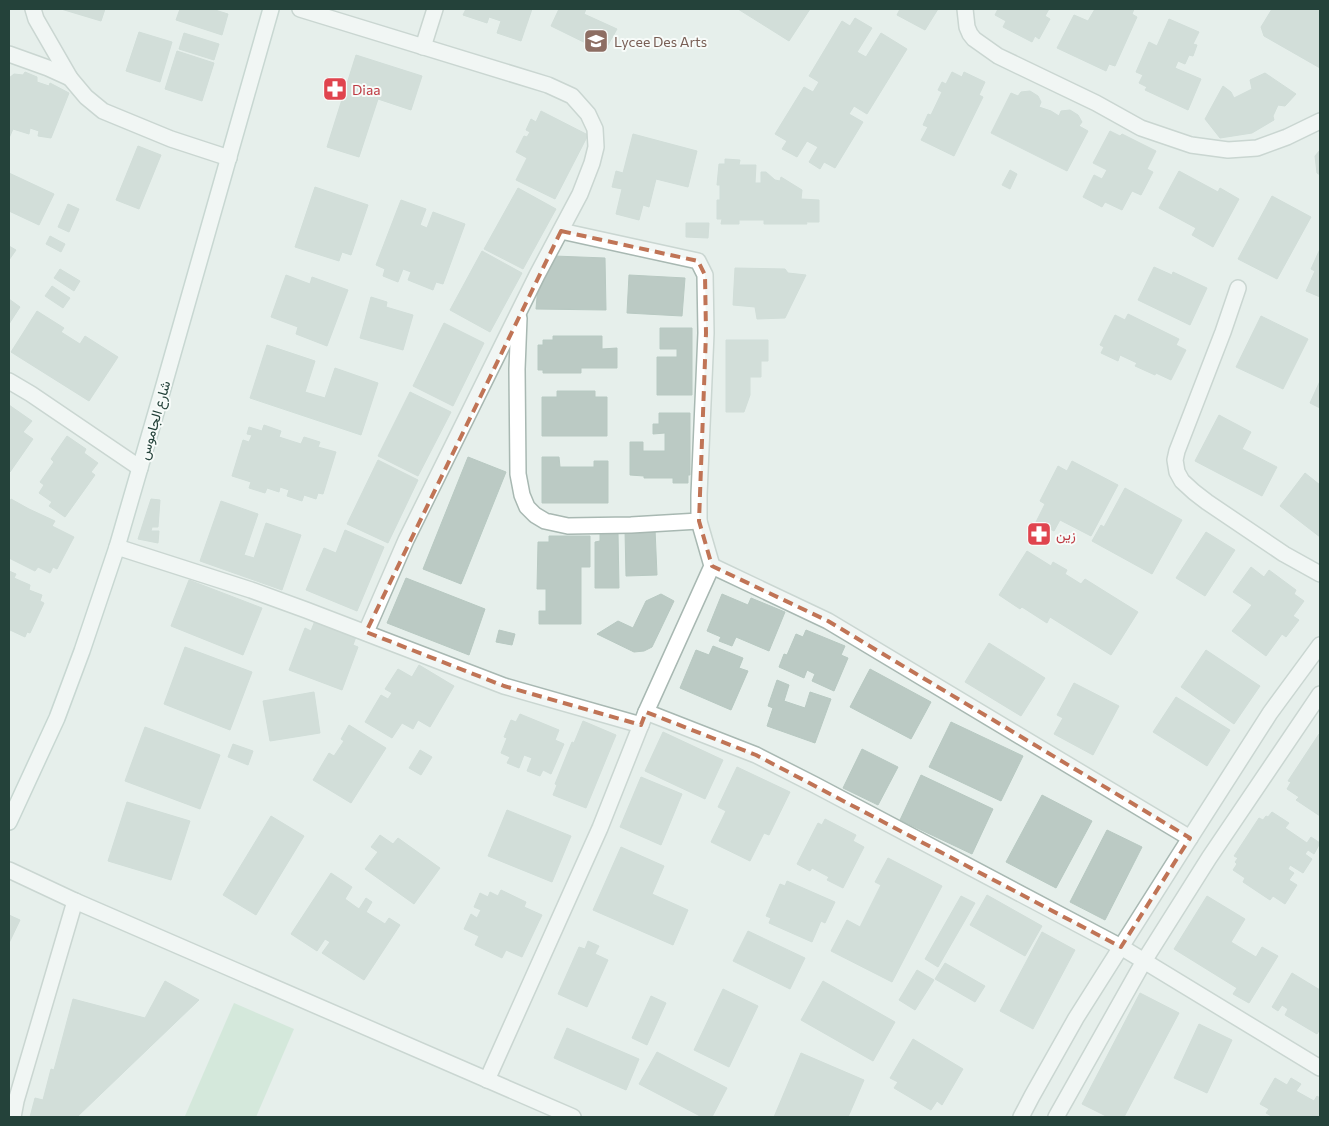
<svg xmlns="http://www.w3.org/2000/svg" width="1329" height="1126" font-family="Commissioner,Vazirmatn,sans-serif">
	<style>
		.green { fill: #bfe0c8 }
		.building { fill: #bbcac4; stroke: #b8c9c2 }
		.lines { fill: none; stroke-linecap: round; stroke-linejoin: round }
		.street-casing { stroke: #a8b8b2; stroke-width: 18 }
		.secondary-casing { stroke: #a4bbb3; stroke-width: 18 }
		.street { stroke: #fff; stroke-width: 15 }
		.secondary { stroke: #fff; stroke-width: 15 }
		.marked { fill: none; stroke: #c07456; stroke-width: 4; stroke-dasharray: 10 6; stroke-linejoin: round }
		.labels { text-anchor: middle; dominant-baseline: central; stroke-width: 4; stroke-linejoin: round; paint-order: stroke }
		.education-label { font-size: 14px; fill: #785e54; stroke: #f7fbf9; text-anchor: start }
		.health-label { font-size: 14px; fill: #be3a42; stroke: #f7fbf9; text-anchor: start }
		.street-label { font-size: 14px; fill: #24423a; stroke: #f7fbf9 }
	</style>
	<rect width="100%" height="100%" fill="#e6efeb"/>
	<path class="green" d="M234 1003 294 1029 256 1117H188L185 1116Z"/>
	<g class="building">
		<path d="M61 9H105L101 21Z"/>
		<path d="M180 9H212L228 14 222 35 176 20Z"/>
		<path d="M466 9H532L521 41 497 33 501 21 489 17 487 23 463 15Z"/>
		<path d="M559 9H586L584 14 617 29 604 52 551 26Z"/>
		<path d="M738 9H810L789 41Z"/>
		<path d="M900 9H938L925 30 897 15Z"/>
		<path d="M998 9H1049L1045 16 1050 19 1039 39 1035 36 1032 42 1003 27 1006 21 995 15Z"/>
		<path d="M1095 9H1134L1132 14 1137 17 1115 66 1109 64 1106 71 1057 48 1074 15 1088 21Z"/>
		<path d="M1272 9H1320V68L1264 36 1261 27Z"/>
		<path d="M855 18 872 28 857 52 866 57 881 33 907 49 867 114 854 106 849 114 863 122 835 168 824 162 820 169 809 162 818 147 807 141 797 157 782 149 787 141 775 134 804 87 813 92 819 82 809 76 842 21 850 26Z"/>
		<path d="M1169 19 1199 32 1193 44 1197 45 1193 56 1189 55 1185 64 1178 61 1175 68 1201 79 1188 110 1145 90 1147 87 1139 83 1143 75 1136 72 1149 42 1157 46Z"/>
		<path d="M139 32 172 42 160 82 126 71Z"/>
		<path d="M184 33 219 44 214 60 179 49Z"/>
		<path d="M177 51 214 63 202 101 165 89Z"/>
		<path d="M356 55 422 76 411 110 378 99 359 157 327 147Z"/>
		<path d="M25 72 37 77V82L49 86 50 83 69 93 51 138 38 136 39 131 30 128 29 134 13 129 9 138V78L14 74 23 75Z"/>
		<path d="M952 72 962 77 964 72 985 82 979 95 983 97 954 156 921 140 928 127 923 125 928 114 931 115 942 92 938 90 942 82 946 84Z"/>
		<path d="M1265 73 1296 94 1285 106 1278 105 1273 116 1274 120 1252 133 1220 138 1205 119 1223 86 1231 92 1234 98 1252 89 1250 80Z"/>
		<path d="M1030 91 1038 96 1041 102 1039 107 1051 111 1059 116 1061 111 1070 110 1078 115 1082 122 1079 126 1088 131 1067 171 991 133 1011 93 1018 96 1021 92Z"/>
		<path d="M541 111 588 135 555 199 516 180 527 158 516 152 524 136 527 137 530 132 526 130 531 119 536 122Z"/>
		<path d="M1110 131 1120 136 1122 134 1156 151 1147 169 1153 172 1141 195 1132 191 1122 210 1105 202 1102 207 1083 197 1094 175 1102 179 1107 170 1093 163Z"/>
		<path d="M633 134 697 151 688 187 656 179 649 207 643 205 639 220 616 214 622 189 612 187 616 171 623 173Z"/>
		<path d="M138 146 161 155 139 209 116 200Z"/>
		<path d="M1320 150V175L1317 173 1315 156Z"/>
		<path d="M725 159 740 160 739 165H756L755 183H761V172H766L775 180 780 181 781 177 802 190 801 199 819 200V222H806L807 224H764V220H739V224H721L722 219H717V200H720V185H717L719 164H725Z"/>
		<path d="M1010 170 1017 174 1010 189 1002 185Z"/>
		<path d="M1179 171 1218 192 1220 188 1239 199 1213 247 1192 235 1196 228 1159 208Z"/>
		<path d="M9 173 54 194 39 225 9 211Z"/>
		<path d="M315 187 368 205 351 255 342 252 339 261 295 247Z"/>
		<path d="M518 188 556 209 523 269 484 249Z"/>
		<path d="M1272 196 1311 217 1277 279 1238 259Z"/>
		<path d="M401 200 426 209 420 225 427 228 433 212 465 224 443 284 436 282 433 290 408 280 411 272 403 269 398 282 383 276 385 269 376 265Z"/>
		<path d="M68 204 79 209 69 232 58 227Z"/>
		<path d="M686 223H709L708 238 686 237Z"/>
		<path d="M50 236 65 244 61 252 46 244Z"/>
		<path d="M9 246 16 250 9 260Z"/>
		<path d="M1320 249V297L1306 291 1315 271 1311 269Z"/>
		<path d="M482 251 522 273 490 332 450 310Z"/>
		<path d="M554 256 605 258 606 310 536 309 538 285 549 260H554Z"/>
		<path d="M1154 267 1172 275 1173 272 1207 288 1190 325 1138 300Z"/>
		<path d="M735 268 785 269 788 273 806 275 785 318 757 319 755 307 733 305Z"/>
		<path d="M60 269 80 281 74 291 54 278Z"/>
		<path d="M286 275 310 284 312 277 348 290 327 346 296 334 298 327 271 317Z"/>
		<path d="M629 275 685 278 682 316 627 313Z"/>
		<path d="M52 286 70 298 63 308 45 296Z"/>
		<path d="M371 297 387 302 386 307 413 315 403 350 360 338Z"/>
		<path d="M9 299 20 307 9 324Z"/>
		<path d="M37 311 64 328 61 332 80 344 85 336 118 357 89 401 11 352Z"/>
		<path d="M1128 314 1179 339 1176 345 1186 350 1171 380 1156 373 1155 375 1135 366 1137 363 1120 355 1118 361 1101 353 1104 347 1100 345 1115 315 1125 320Z"/>
		<path d="M1261 316 1308 339 1283 389 1236 367Z"/>
		<path d="M444 323 484 343 453 406 413 386Z"/>
		<path d="M660 328H692V395H657V357H677V349H660Z"/>
		<path d="M553 336H602V349L617 348V368H581V373H543V370H538V345H543V340H553Z"/>
		<path d="M726 340H768V361H761V377H750V395L744 412H726Z"/>
		<path d="M267 345 315 361 305 392 325 398 335 368 378 383 361 435 250 398Z"/>
		<path d="M1320 381V408L1310 403Z"/>
		<path d="M557 391H595V397H607V436H542V397H557Z"/>
		<path d="M410 392 451 412 418 476 378 456Z"/>
		<path d="M9 405 32 421 23 432 33 439 10 472Z"/>
		<path d="M659 413H690V475H688V483H673V478H644V476L630 475V442H643V451H665V433L653 434V424H659Z"/>
		<path d="M1219 415 1251 432 1242 449 1277 467 1262 496 1195 461Z"/>
		<path d="M264 425 281 431 279 437 301 444 304 437 320 442 318 447 336 452 323 494 318 493 316 499 304 495 302 501 287 496 289 490 280 487 279 492 267 488 265 493 249 488 251 482 232 476 243 440 249 442 252 435 247 434 249 427 262 431Z"/>
		<path d="M67 436 86 449 84 453 98 463 91 472 95 475 65 517 49 506 52 502 39 493 44 485 40 482 54 462 51 459Z"/>
		<path d="M468 457 506 472 461 584 423 569Z"/>
		<path d="M542 457H559L560 467H594V461H608V503H542Z"/>
		<path d="M378 460 418 480 388 543 347 524Z"/>
		<path d="M1072 461 1118 485 1091 536 1060 520 1054 531 1036 522 1045 504 1040 501 1058 466 1067 471Z"/>
		<path d="M1305 473 1320 485V537L1280 506Z"/>
		<path d="M1125 488 1182 520 1152 574 1092 541 1101 525 1104 527Z"/>
		<path d="M11 499 29 509 55 521 52 526 74 537 57 569 53 567 50 573 38 567 35 571 9 558V504Z"/>
		<path d="M151 499 160 500 158 527H152L151 531H159L158 543 138 539Z"/>
		<path d="M221 501 258 514 244 555 254 558 266 523 301 535 282 590 200 561Z"/>
		<path d="M655 529 657 575 626 576 625 530Z"/>
		<path d="M345 530 384 547 357 611 306 590 324 548 336 553Z"/>
		<path d="M1206 532 1235 550 1205 596 1176 578Z"/>
		<path d="M600 533H618L619 588H595V542L600 541Z"/>
		<path d="M549 536H590V567H581V624H539V611H546V589H537L538 542H549Z"/>
		<path d="M1027 551 1051 566 1053 562 1067 570 1065 574 1081 584 1085 579 1138 612 1111 655 1050 617 1047 623 1022 607 1020 609 999 595Z"/>
		<path d="M1251 567 1264 577 1269 570 1296 590 1294 594 1304 601 1293 616 1299 620 1286 637 1282 634 1266 656 1232 631 1252 605 1233 592Z"/>
		<path d="M9 571 16 574 14 578 30 585 29 590 42 595 40 601 44 603 30 633 27 632 25 637 10 630 9 634Z"/>
		<path d="M406 578 485 609 469 655 387 623Z"/>
		<path d="M189 580 262 608 243 655 171 626Z"/>
		<path d="M661 594 674 601 652 647 644 651 634 652 597 634 618 621 633 628 646 601Z"/>
		<path d="M722 594 748 605 751 598 785 612 769 651 736 637 732 646 719 641 721 637 707 631Z"/>
		<path d="M316 618 357 634 353 645 358 647 342 690 289 670 305 628 311 631Z"/>
		<path d="M499 630 515 634 512 645 496 642Z"/>
		<path d="M806 630 845 646 841 655 848 658 834 691 812 681 815 674 807 670 804 678 779 667 784 654 787 655 796 634 803 637Z"/>
		<path d="M989 643 1045 678 1021 716 965 682Z"/>
		<path d="M713 646 743 658 739 668 748 671 731 710 680 688 696 650 709 655Z"/>
		<path d="M185 647 252 672 230 730 164 704Z"/>
		<path d="M1206 650 1260 686 1234 724 1181 687Z"/>
		<path d="M419 665 454 686 430 727 418 720 413 729 402 723 392 738 365 722 381 695 388 699 392 693 385 689 398 669 412 677Z"/>
		<path d="M870 669 931 702 911 739 850 707Z"/>
		<path d="M777 680 789 685 784 701 805 708 810 692 831 699 815 743 767 726 773 708 768 706Z"/>
		<path d="M1074 683 1119 706 1093 755 1054 734 1063 718 1057 715Z"/>
		<path d="M314 692 320 733 270 741 263 701Z"/>
		<path d="M1176 697 1230 730 1207 766 1153 732Z"/>
		<path d="M520 714 559 730 555 740 564 744 551 774 543 770 540 776 527 771 532 758 524 755 519 768 507 763 510 757 501 753 507 738 504 737 511 720 516 722Z"/>
		<path d="M583 721 616 735 586 808 553 795 557 785 555 784 572 742 574 743Z"/>
		<path d="M951 722 1023 756 1001 801 929 767Z"/>
		<path d="M349 725 386 748 351 803 313 780 329 753 334 756 344 741 341 739Z"/>
		<path d="M145 727 220 755 200 809 125 781Z"/>
		<path d="M663 732 723 760 705 799 645 771Z"/>
		<path d="M1319 734 1320 735V816L1296 800 1299 797 1287 789 1291 782 1288 781Z"/>
		<path d="M233 744 253 751 248 765 228 757Z"/>
		<path d="M862 749 898 767 878 805 843 788Z"/>
		<path d="M420 750 432 757 421 775 409 768Z"/>
		<path d="M737 767 790 792 769 835 764 833 750 861 711 842 726 811 718 807Z"/>
		<path d="M921 775 993 809 972 854 900 820Z"/>
		<path d="M641 777 682 794 661 845 620 827Z"/>
		<path d="M1042 795 1092 821 1056 888 1006 862Z"/>
		<path d="M127 802 190 821 171 880 108 861Z"/>
		<path d="M507 810 571 836 552 882 488 856Z"/>
		<path d="M1272 812 1289 823 1285 828 1307 843 1311 837 1320 843 1314 854 1308 850 1305 854 1312 859 1303 873 1290 865 1288 869 1294 873 1289 880 1297 885 1285 904 1273 896 1270 900 1243 882 1245 878 1233 870 1237 864 1235 862 1238 858 1234 856 1259 818 1263 820 1266 816 1268 817Z"/>
		<path d="M271 816 304 836 256 915 223 895Z"/>
		<path d="M825 819 856 835 853 841 864 847 843 888 827 880 829 877 812 868 810 871 797 864 818 823 822 825Z"/>
		<path d="M1107 830 1142 847 1105 920 1070 902Z"/>
		<path d="M380 835 393 844 398 838 440 868 414 904 365 869 378 852 371 847Z"/>
		<path d="M621 847 664 866 652 894 688 910 673 945 593 910Z"/>
		<path d="M888 858 942 886 892 982 831 951 847 920 860 927 881 885 875 882Z"/>
		<path d="M331 873 352 887 345 899 359 909 366 898 372 902 366 912 385 924 389 918 400 925 364 980 322 953 330 942 325 939 317 951 291 934Z"/>
		<path d="M787 881 835 902 825 923 821 921 812 942 769 923 771 918 766 916 780 884 785 886Z"/>
		<path d="M501 890 526 902 524 907 542 915 522 957 506 950 502 958 475 945 479 936 464 929 471 914 477 918 481 910 474 907 480 893 488 897 490 892 498 896Z"/>
		<path d="M987 895 1042 926 1025 956 970 925Z"/>
		<path d="M961 896 975 903 938 967 925 959Z"/>
		<path d="M1207 896 1245 919 1231 942 1256 957 1262 947 1278 956 1249 1003 1233 994 1237 988 1174 949Z"/>
		<path d="M9 915 20 920 9 943Z"/>
		<path d="M748 931 805 958 790 989 733 961Z"/>
		<path d="M1042 932 1075 950 1033 1029 1000 1011Z"/>
		<path d="M588 941 599 946 595 954 608 960 587 1007 558 994 579 947 585 949Z"/>
		<path d="M945 963 985 986 975 1002 935 979Z"/>
		<path d="M917 970 934 980 915 1010 899 1000Z"/>
		<path d="M1292 973 1320 990V1029L1317 1034 1285 1015 1288 1009 1282 1005 1278 1011 1272 1007Z"/>
		<path d="M165 981 199 1000 77 1117H30L35 1098 43 1100 51 1069 54 1070 73 999 145 1018Z"/>
		<path d="M823 981 895 1022 873 1061 801 1020Z"/>
		<path d="M723 989 758 1006 729 1067 694 1050Z"/>
		<path d="M1140 993 1179 1013 1124 1117H1108L1082 1104Z"/>
		<path d="M651 996 666 1003 647 1045 632 1038Z"/>
		<path d="M1199 1024 1232 1040 1207 1093 1174 1078Z"/>
		<path d="M567 1028 639 1059 626 1090 554 1058Z"/>
		<path d="M913 1039 963 1069 942 1105 937 1101 931 1110 894 1088 898 1082 890 1078Z"/>
		<path d="M657 1052 727 1088 712 1117H702L639 1084Z"/>
		<path d="M801 1053 864 1080 848 1117H774Z"/>
		<path d="M1275 1078 1287 1085 1291 1078 1301 1084 1296 1091 1314 1101 1317 1096 1320 1098V1113L1318 1117H1273L1266 1113 1269 1109 1260 1104Z"/>
	</g>
	<g class="lines">
		<defs>
			<g id="street">
				<path d="M33 9 36 19 70 78 86 97 103 111 171 139 229 158"/>
				<path d="M300 9 548 85 572 96 588 114 595 129 596 147 592 163 580 194 537 275 406 540 366 632"/>
				<path d="M965 9 967 27 970 34 974 39 998 56 1096 103 1141 128 1191 145 1228 150 1257 148 1287 137 1320 121"/>
				<path d="M423 47 435 9"/>
				<path d="M9 54 48 68 70 78"/>
				<path d="M1238 288 1223 332 1177 451 1175 460 1177 472 1182 481 1194 492 1207 502 1284 554 1320 574"/>
				<path d="M519 318 517 369 518 474 522 495 527 507 535 515 545 521 568 526 631 525 699 521"/>
				<path d="M9 381 31 394 140 468"/>
				<path d="M117 547 251 590 306 610 504 686 641 725"/>
				<path d="M712 566 828 621 1190 838"/>
				<path d="M646 712 756 755 815 785 1121 947 1320 1068"/>
				<path d="M9 870 75 901 573 1117"/>
				<path d="M487 1080 600 828 646 712 712 566 699 521V495L706 333 705 275 698 261 561 231"/>
				<path d="M13 1117 16 1101 75 901"/>
				<path d="M1021 1117 1032 1096 1076 1018 1190 838 1270 713 1320 645"/>
				<path d="M1056 1117 1144 961 1209 858 1320 694"/>
			</g>
			<path id="secondary" d="M9 822 57 718 82 651 117 547 164 385 271 9"/>
		</defs>
		<use href="#street" class="street-casing"/>
		<use href="#secondary" class="secondary-casing"/>
		<use href="#street" class="street"/>
		<use href="#secondary" class="secondary"/>
	</g>
	<path d="M0 0H1329V1126H0ZM561 231 698 261 705 275 706 333 699 521 712 566 828 621 1190 838 1121 947 756 755 646 712 641 725 504 686 366 632Z" fill="#e6efeb" fill-opacity=".55" fill-rule="evenodd"/>
	<path class="marked" d="M561 231 698 261 705 275 706 333 699 521 712 566 828 621 1190 838 1121 947 756 755 646 712 641 725 504 686 366 632Z"/>
	<defs>
		<symbol id="school-square" viewBox="-11 -11 22 22"><rect x="-9" y="-9" width="18" height="18" rx="4" fill="#8d6e63" stroke="#f7fbf9"/><path d="M0-5L7-2L0 1L-7-2ZM-4 1L0 2.5L4 1V4Q0 6-4 4Z" fill="#fff"/></symbol>
		<symbol id="pharmacy-square" viewBox="-11 -11 22 22"><rect x="-9" y="-9" width="18" height="18" rx="4" fill="#e0444e" stroke="#f7fbf9"/><path d="M-2-6h4v4h4v4h-4v4h-4v-4h-4v-4h4Z" fill="#fff"/></symbol>
	</defs>
	<g fill-rule="evenodd">
		<use href="#school-square" x="582" y="27" width="28" height="28"/>
		<use href="#pharmacy-square" x="321" y="75" width="28" height="28"/>
		<use href="#pharmacy-square" x="1025" y="520" width="28" height="28"/>
	</g>
	<g class="labels">
		<g class="education-label">
			<text x="614" y="41">Lycee Des Arts</text>
		</g>
		<g class="health-label">
			<text x="352" y="89">Diaa</text>
			<text x="1056" y="534">زين</text>
		</g>
		<g class="street-label">
			<text transform="translate(154 420) rotate(-74)">شارع الجاموس</text>
		</g>
	</g>
	<rect width="1329" height="1126" fill="none" stroke="#24423a" stroke-width="20"/>
</svg>
